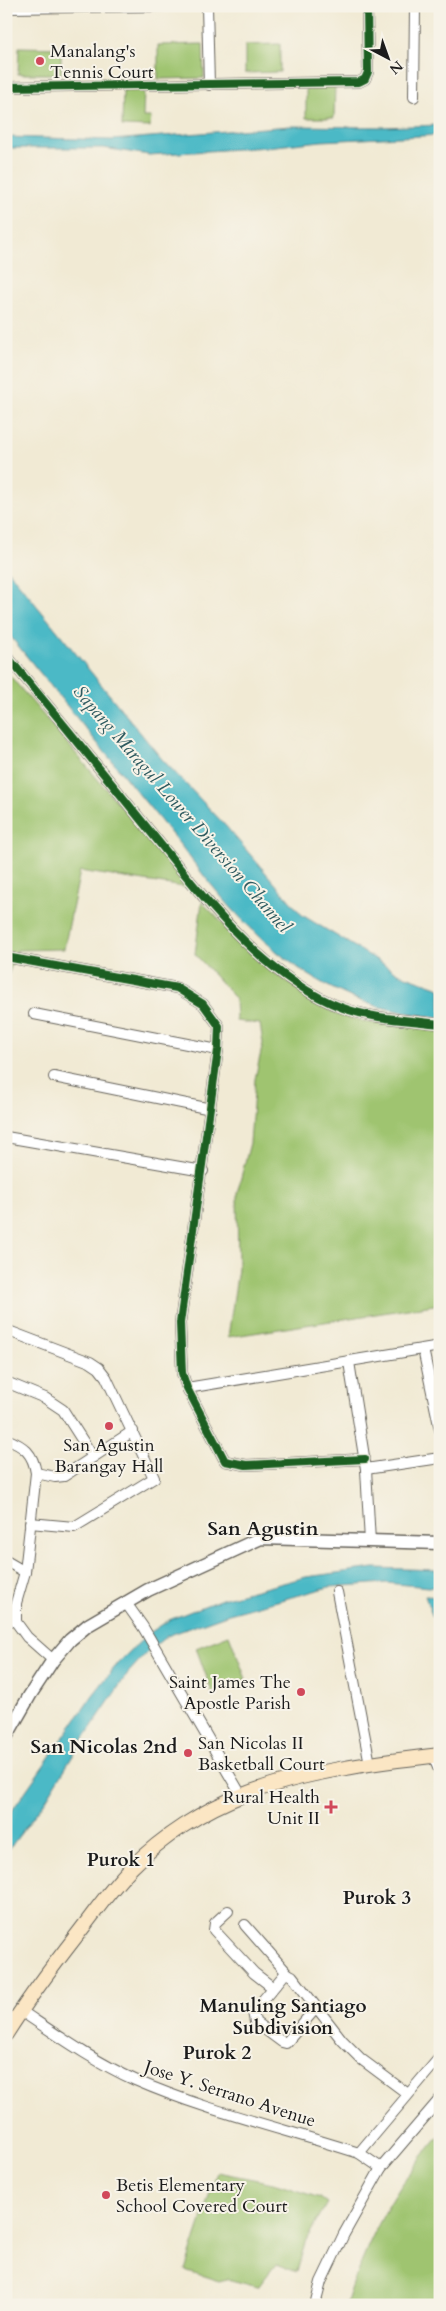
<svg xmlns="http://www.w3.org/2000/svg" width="446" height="2311" font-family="Cardo,serif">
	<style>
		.green { fill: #9fc46f; stroke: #5e7046 }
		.water { fill: #4bb9c6; stroke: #346a71 }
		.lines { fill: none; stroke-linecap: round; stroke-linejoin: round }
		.minor-casing { stroke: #67645c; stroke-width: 12 }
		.tertiary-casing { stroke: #67645c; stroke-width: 15 }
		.secondary-casing { stroke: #67645c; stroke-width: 16 }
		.minor { stroke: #fff; stroke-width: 10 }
		.tertiary { stroke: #fff; stroke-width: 12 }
		.secondary { stroke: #fbe6c4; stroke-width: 14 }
		.cycleway-casing { stroke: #f7f3e8; stroke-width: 11 }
		.cycleway { stroke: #1b5e20; stroke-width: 8 }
		.poi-dot { fill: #d1495b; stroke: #f7f3e8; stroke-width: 2 }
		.labels { text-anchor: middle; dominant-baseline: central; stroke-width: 4; stroke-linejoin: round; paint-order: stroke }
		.poi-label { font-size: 18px; fill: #1c1c1c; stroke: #f7f3e8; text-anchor: start }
		.street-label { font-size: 18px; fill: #1c1c1c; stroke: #f7f3e8 }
		.water-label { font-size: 19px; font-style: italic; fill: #2f5b60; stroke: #f7f3e8 }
		.neighbourhood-label { font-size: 19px; font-weight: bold; fill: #1c1c1c; stroke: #f7f3e8 }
		.quarter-label { font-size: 20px; font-weight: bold; fill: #1c1c1c; stroke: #f7f3e8 }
	</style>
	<rect width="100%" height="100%" fill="#f7f3e8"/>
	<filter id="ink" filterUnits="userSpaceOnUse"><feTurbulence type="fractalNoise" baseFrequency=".02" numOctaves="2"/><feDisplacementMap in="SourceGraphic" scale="10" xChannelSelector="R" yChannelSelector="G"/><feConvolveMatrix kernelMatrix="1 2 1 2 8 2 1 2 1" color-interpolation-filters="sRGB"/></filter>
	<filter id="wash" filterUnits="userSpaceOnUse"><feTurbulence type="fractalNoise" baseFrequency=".0096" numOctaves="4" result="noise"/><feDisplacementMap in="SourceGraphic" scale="20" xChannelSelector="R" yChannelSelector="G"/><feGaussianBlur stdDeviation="1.12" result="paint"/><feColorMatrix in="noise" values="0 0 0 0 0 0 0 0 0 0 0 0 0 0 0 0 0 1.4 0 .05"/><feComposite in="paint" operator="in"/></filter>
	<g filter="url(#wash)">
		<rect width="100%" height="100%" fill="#f1ead4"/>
		<g class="green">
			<path d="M203 44 204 78 158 79V45Z"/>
			<path d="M280 44V72L245 73V45Z"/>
			<path d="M19 47 61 48V74H18Z"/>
			<path d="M306 84H335L334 118H306Z"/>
			<path d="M123 90H144L143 117H151L150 127 122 126Z"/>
			<path d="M6 671 190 888 80 871 64 949 17 950 6 981Z"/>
			<path d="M202 902 264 966 337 1015 371 1023 440 1028V1304L228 1337 238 1269 237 1193 250 1143 255 1079 263 1043 260 1024 236 1021 235 998 195 954Z"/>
			<path d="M229 1635 246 1679 212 1692 196 1648Z"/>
			<path d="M440 2135V2285L431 2305H346C366 2240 395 2186 440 2135Z"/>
			<path d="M217 2172 273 2183 320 2198 327 2203 305 2242 297 2272 276 2264 258 2287 227 2279 219 2281 185 2270Z"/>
		</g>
		<g class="water">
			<path d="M440 125V135L321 141 267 147 149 155 103 148H6V137L112 140 290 126 382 127Z"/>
			<path d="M6 568 161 758 224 824 302 915 400 974 440 988V1018C414 1014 386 1010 361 1001 285 973 229 911 182 847L6 631Z"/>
			<path d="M374 1568 440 1570V1588L386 1583 329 1587 229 1614 167 1636 149 1650 128 1673 80 1744 46 1800 6 1853V1819L93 1695 118 1663 148 1634 169 1620 222 1599 306 1577Z"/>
			<path d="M425 1596 440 1597V1619L434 1620Z"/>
		</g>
	</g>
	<g filter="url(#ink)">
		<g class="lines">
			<defs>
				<g id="minor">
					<path d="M207 6 209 85"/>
					<path d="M6 8 167 6"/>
					<path d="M6 87 359 82 365 79 368 72 367 6"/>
					<path d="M414 97 415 6"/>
					<path d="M6 655C51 709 96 764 140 819 196 887 258 976 343 1008 373 1019 408 1020 440 1024"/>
					<path d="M6 957 177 988 203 1004 219 1026 218 1050 180 1323 182 1373 187 1388 225 1461 246 1465 365 1459"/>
					<path d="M34 1014 218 1050"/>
					<path d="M54 1077 211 1109"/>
					<path d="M6 1137 203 1171"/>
					<path d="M6 1330 90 1362 99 1368 106 1377 154 1478 74 1527 30 1523"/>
					<path d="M423 1349 440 1430"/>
					<path d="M349 1362 366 1469 370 1542"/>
					<path d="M6 1382 45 1398 63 1410 93 1457"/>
					<path d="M187 1388 440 1346"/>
					<path d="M6 1439C24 1446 33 1453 36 1473L25 1572 16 1603V1622L27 1637 53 1660"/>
					<path d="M366 1469 440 1458"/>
					<path d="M36 1473 55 1477 64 1476 133 1431"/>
					<path d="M6 1561 25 1572"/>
					<path d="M337 1592 370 1764"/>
					<path d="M126 1603 143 1627 241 1795"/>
					<path d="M433 1756 440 1772"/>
					<path d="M228 1911 215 1923 214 1930 254 1973 272 1987"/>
					<path d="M245 1925 288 1974 292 1976 342 2040 361 2059 408 2094"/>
					<path d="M288 1974 284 1975 253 2012 255 2022 282 2042 286 2043 316 2008"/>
					<path d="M21 2011C57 2035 95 2062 135 2080 206 2111 285 2129 359 2153L381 2168"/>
					<path d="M359 2153 440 2057"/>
					<path d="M315 2305 321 2282 344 2234 381 2168 440 2099"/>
				</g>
				<path id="tertiary" d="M6 1737 30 1695 53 1660 70 1640 88 1625 148 1590 261 1538 440 1543"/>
				<path id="secondary" d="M6 2034C28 1999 52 1967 77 1935 95 1912 111 1888 132 1867 162 1837 203 1810 243 1795 301 1772 377 1762 440 1755"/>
			</defs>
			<use href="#minor" class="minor-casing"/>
			<use href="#tertiary" class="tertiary-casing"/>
			<use href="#secondary" class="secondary-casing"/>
			<use href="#minor" class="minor"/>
			<use href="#tertiary" class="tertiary"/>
			<use href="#secondary" class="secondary"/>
			<defs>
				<g id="cycleway">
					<path d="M6 87 359 82 365 79 368 72 367 6"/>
					<path d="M6 655C51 709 96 764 140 819 196 887 258 976 343 1008 373 1019 408 1020 440 1024"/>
					<path d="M6 957 177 988 203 1004 219 1026 218 1050 180 1323 182 1373 187 1388 225 1461 246 1465 365 1459"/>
				</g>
			</defs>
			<use href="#cycleway" class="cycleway-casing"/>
			<use href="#cycleway" class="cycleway"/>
		</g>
	</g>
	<g class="poi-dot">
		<circle cx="40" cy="61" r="5"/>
		<circle cx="109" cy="1426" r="5"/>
		<circle cx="301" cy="1692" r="5"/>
		<circle cx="188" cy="1753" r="5"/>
		<path d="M328.5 1799.5h5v5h5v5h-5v5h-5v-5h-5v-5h5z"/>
		<circle cx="106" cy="2195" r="5"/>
	</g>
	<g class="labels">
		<g class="poi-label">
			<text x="50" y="51">Manalang's<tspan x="50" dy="21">Tennis Court</tspan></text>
			<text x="109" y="1445" text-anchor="middle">San Agustin<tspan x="109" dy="21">Barangay Hall</tspan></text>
			<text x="291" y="1682" text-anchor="end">Saint James The<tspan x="291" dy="21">Apostle Parish</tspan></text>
			<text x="198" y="1743">San Nicolas II<tspan x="198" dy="21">Basketball Court</tspan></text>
			<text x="320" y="1797" text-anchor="end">Rural Health<tspan x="320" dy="21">Unit II</tspan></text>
			<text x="116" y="2185">Betis Elementary<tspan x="116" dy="21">School Covered Court</tspan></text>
		</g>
		<g class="street-label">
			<text transform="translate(230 2094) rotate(18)">Jose Y. Serrano Avenue</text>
		</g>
		<g class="water-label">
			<text transform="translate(182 809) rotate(49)">Sapang Maragul Lower Diversion Channel</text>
		</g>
		<g class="neighbourhood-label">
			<text x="121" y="1860">Purok 1</text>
			<text x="377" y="1898">Purok 3</text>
			<text x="283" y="2006">Manuling Santiago<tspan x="283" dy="22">Subdivision</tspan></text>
			<text x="217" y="2053">Purok 2</text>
		</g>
		<g class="quarter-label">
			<text x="263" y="1528">San Agustin</text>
			<text x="104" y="1746">San Nicolas 2nd</text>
		</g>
	</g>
	<rect width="446" height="2311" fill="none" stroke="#f7f3e8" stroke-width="25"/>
	<g transform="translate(388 58) rotate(139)" stroke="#f7f3e8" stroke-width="4" paint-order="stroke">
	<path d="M0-4L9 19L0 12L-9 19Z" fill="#1c1c1c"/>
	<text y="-8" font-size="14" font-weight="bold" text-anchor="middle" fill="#1c1c1c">N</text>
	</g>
</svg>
